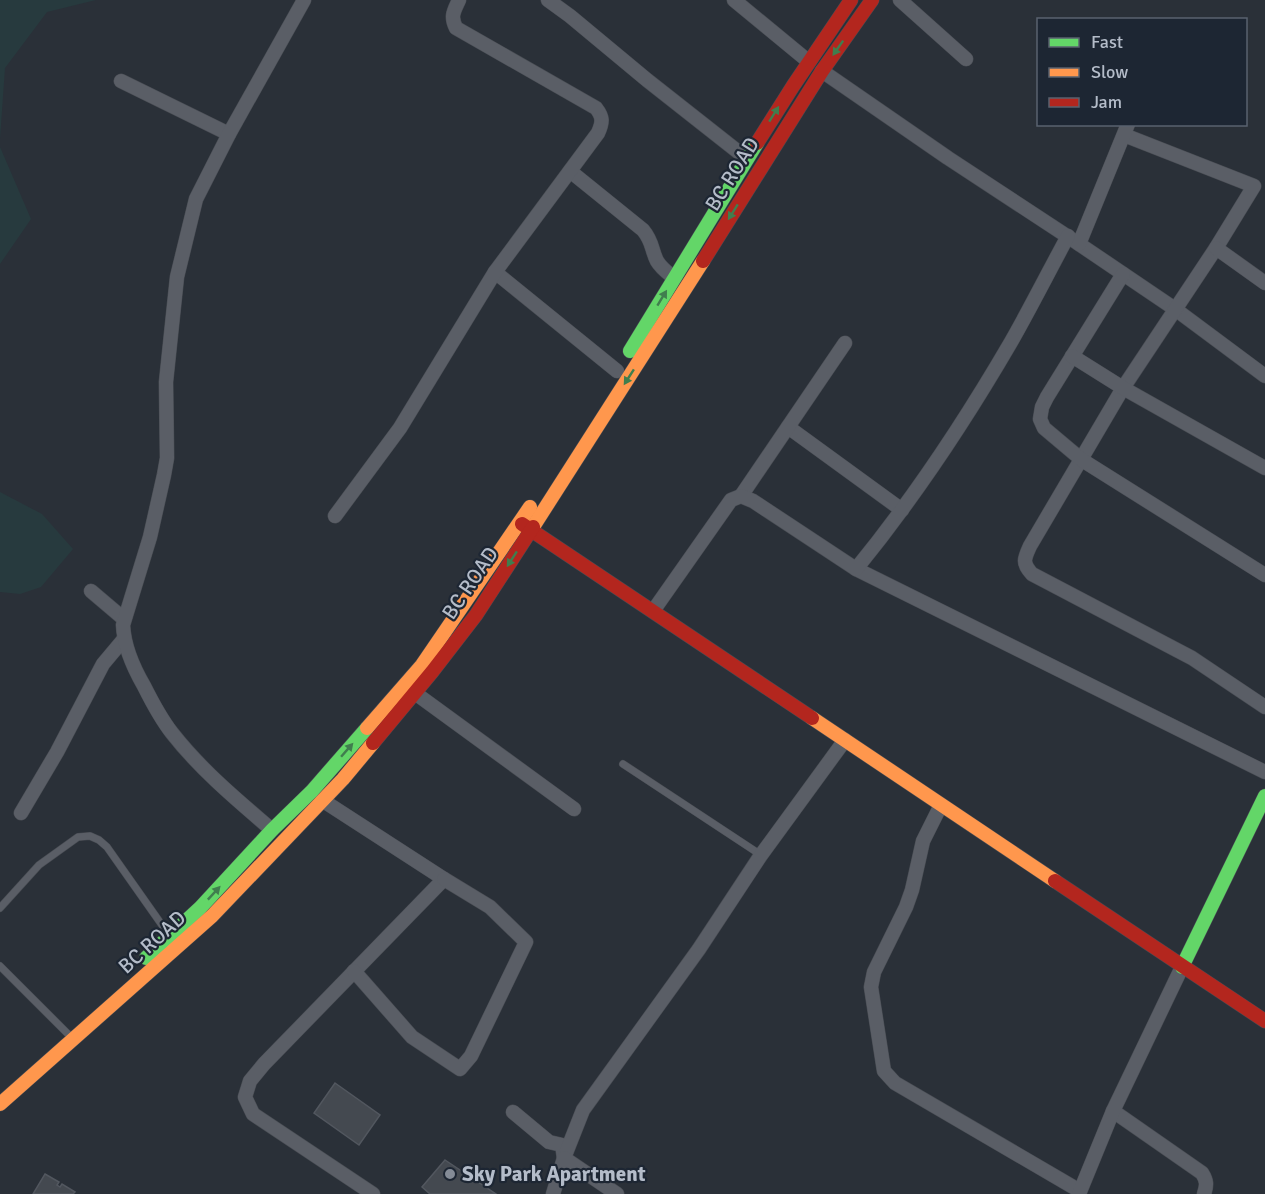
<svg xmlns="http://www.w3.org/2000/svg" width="1265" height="1194" font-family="Signika,sans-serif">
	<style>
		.green { fill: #273a3e }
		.building { fill: #444950; stroke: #52575f; stroke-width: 1.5 }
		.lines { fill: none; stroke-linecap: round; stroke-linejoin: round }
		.lane-casing { stroke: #484c53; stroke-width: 8 }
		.street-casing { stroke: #484c53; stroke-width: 15 }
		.fast-casing { stroke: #484c53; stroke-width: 15 }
		.slow-casing { stroke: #484c53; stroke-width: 15 }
		.jam-casing { stroke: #484c53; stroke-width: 15 }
		.lane { stroke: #5a5e66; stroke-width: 7 }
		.street { stroke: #5a5e66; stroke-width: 14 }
		.fast { stroke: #63d668; stroke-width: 14 }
		.slow { stroke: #ff974d; stroke-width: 14 }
		.jam { stroke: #b3261e; stroke-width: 14 }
		.oneway { fill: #407e4e }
		.poi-dot { fill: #848b96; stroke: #1d2633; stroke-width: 2 }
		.labels { text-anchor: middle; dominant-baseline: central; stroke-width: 4.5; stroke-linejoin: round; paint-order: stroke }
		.street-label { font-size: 21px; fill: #b4bcc9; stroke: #1d2633 }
		.poi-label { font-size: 21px; font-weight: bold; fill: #b4bcc9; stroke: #1d2633; text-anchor: start }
	</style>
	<rect width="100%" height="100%" fill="#2a3038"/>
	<g class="green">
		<path d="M0 0H96L47 12 5 68 0 139Z"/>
		<path d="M0 147 31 219 0 264Z"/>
		<path d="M0 492 42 514 73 549 41 587 20 594 0 592Z"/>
	</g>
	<g class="building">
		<path d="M335 1083 380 1115 359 1145 314 1113Z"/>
		<path d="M445 1160 496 1194H430L422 1187Z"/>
		<path d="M45 1174 59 1182 57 1185 60 1187 62 1184 75 1192 73 1194H33Z"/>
	</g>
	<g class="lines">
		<defs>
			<g id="lane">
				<path d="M623 764 761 855"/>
				<path d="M0 908 39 865 78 837 90 836 99 840 107 847 169 935"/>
				<path d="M0 966 72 1038"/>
			</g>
			<g id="street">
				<path d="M548 0 570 16 647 80 746 158"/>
				<path d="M734 0 808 61"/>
				<path d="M900 0 966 59"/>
				<path d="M822 71 948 158 1079 244 1175 309 1265 376"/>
				<path d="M121 81 229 134"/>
				<path d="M1124 135 1254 186 1216 248 1123 388 1030 546C1024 559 1022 563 1032 574L1192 658 1265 707"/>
				<path d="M570 171 643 230C653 242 651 249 657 261 661 268 668 273 674 278"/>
				<path d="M1079 244 1128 124"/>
				<path d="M1216 248 1265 283"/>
				<path d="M495 272 617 371"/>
				<path d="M1123 274 1047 397 1042 407 1040 419 1044 428 1082 460 1265 575"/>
				<path d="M1072 356 1123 388 1265 468"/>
				<path d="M788 427 902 510"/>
				<path d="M741 496 845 343"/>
				<path d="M335 516 400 428 495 272 598 133C603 122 603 117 596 108L456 28C450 16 454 11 459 0"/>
				<path d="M856 569 1265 772"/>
				<path d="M91 591 124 619"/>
				<path d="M653 611 731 500 741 496 753 501 856 569C914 498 965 421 1011 342 1031 307 1049 271 1068 236"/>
				<path d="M415 693 574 809"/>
				<path d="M322 800 444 879 264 1064 250 1081 245 1097 253 1114 373 1194"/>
				<path d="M941 805 923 841 912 890 906 907 874 972 871 987 884 1071 895 1083 1080 1191"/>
				<path d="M21 813 57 752 103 664 124 639"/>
				<path d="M272 830C237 800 201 770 172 733 161 719 152 702 144 686 133 667 124 647 123 625L150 537 164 475 167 458 166 382 177 277 196 199 229 134 304 0"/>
				<path d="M354 971 412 1037 460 1069 471 1056 526 942 490 907 444 879"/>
				<path d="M1113 1111 1202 1173C1207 1181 1207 1185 1204 1194"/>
				<path d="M513 1112 549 1142 562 1145 564 1158"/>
				<path d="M564 1158 583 1110 699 949 761 855 845 740"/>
				<path d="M553 1194 564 1158 617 1194"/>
				<path d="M1079 1194 1113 1111 1182 967"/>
			</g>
			<g id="fast">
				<path d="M630 351 757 143"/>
				<path d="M146 958 200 908 272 830 312 791 367 728"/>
				<path d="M1182 967 1265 796"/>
			</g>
			<g id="slow">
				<path d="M533 527 703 261"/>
				<path d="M812 718 1055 881"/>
				<path d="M367 728 422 665 530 507"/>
				<path d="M0 1104 212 916 343 779 373 743"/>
			</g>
			<g id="jam">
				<path d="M757 143 793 86 851 0"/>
				<path d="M703 261 822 71 872 0"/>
				<path d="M522 524 812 718"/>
				<path d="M373 743 432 672 476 615 533 527"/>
				<path d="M1055 881 1265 1021"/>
			</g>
		</defs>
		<use href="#lane" class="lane-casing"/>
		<use href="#street" class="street-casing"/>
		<use href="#fast" class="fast-casing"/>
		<use href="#slow" class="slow-casing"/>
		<use href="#jam" class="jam-casing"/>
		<use href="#lane" class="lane"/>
		<use href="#street" class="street"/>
		<use href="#fast" class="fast"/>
		<use href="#slow" class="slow"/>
		<use href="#jam" class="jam"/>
	</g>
	<defs><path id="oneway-solid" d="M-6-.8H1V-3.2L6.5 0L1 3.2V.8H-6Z" transform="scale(1.5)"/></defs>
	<g class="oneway">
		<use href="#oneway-solid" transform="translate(838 48) rotate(125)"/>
		<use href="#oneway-solid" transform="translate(774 114) rotate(-58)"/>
		<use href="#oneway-solid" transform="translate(733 212) rotate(122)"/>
		<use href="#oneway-solid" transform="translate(662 298) rotate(-59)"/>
		<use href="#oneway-solid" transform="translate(629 377) rotate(123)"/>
		<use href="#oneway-solid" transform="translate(512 559) rotate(123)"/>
		<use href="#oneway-solid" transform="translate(347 750) rotate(-49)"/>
		<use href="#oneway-solid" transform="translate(214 893) rotate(-47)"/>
	</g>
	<circle class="poi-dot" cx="450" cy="1174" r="6"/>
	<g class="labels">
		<g class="street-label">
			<text transform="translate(732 174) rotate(-58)">BC ROAD</text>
			<text transform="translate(470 583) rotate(-56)">BC ROAD</text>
			<text transform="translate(152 942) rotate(-42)">BC ROAD</text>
		</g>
		<g class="poi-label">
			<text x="462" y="1174">Sky Park Apartment</text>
		</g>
	</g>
	<rect x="1037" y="18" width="210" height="108" fill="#1d2633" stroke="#59626f" stroke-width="1.5"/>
	<rect x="1049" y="38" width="30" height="9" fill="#63d668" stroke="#59626f" stroke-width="1.5"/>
	<text x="1091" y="48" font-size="18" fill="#b4bcc9">Fast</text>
	<rect x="1049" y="68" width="30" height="9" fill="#ff974d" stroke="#59626f" stroke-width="1.5"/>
	<text x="1091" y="78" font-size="18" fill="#b4bcc9">Slow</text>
	<rect x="1049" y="98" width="30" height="9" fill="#b3261e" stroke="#59626f" stroke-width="1.5"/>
	<text x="1091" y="108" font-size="18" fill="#b4bcc9">Jam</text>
</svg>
